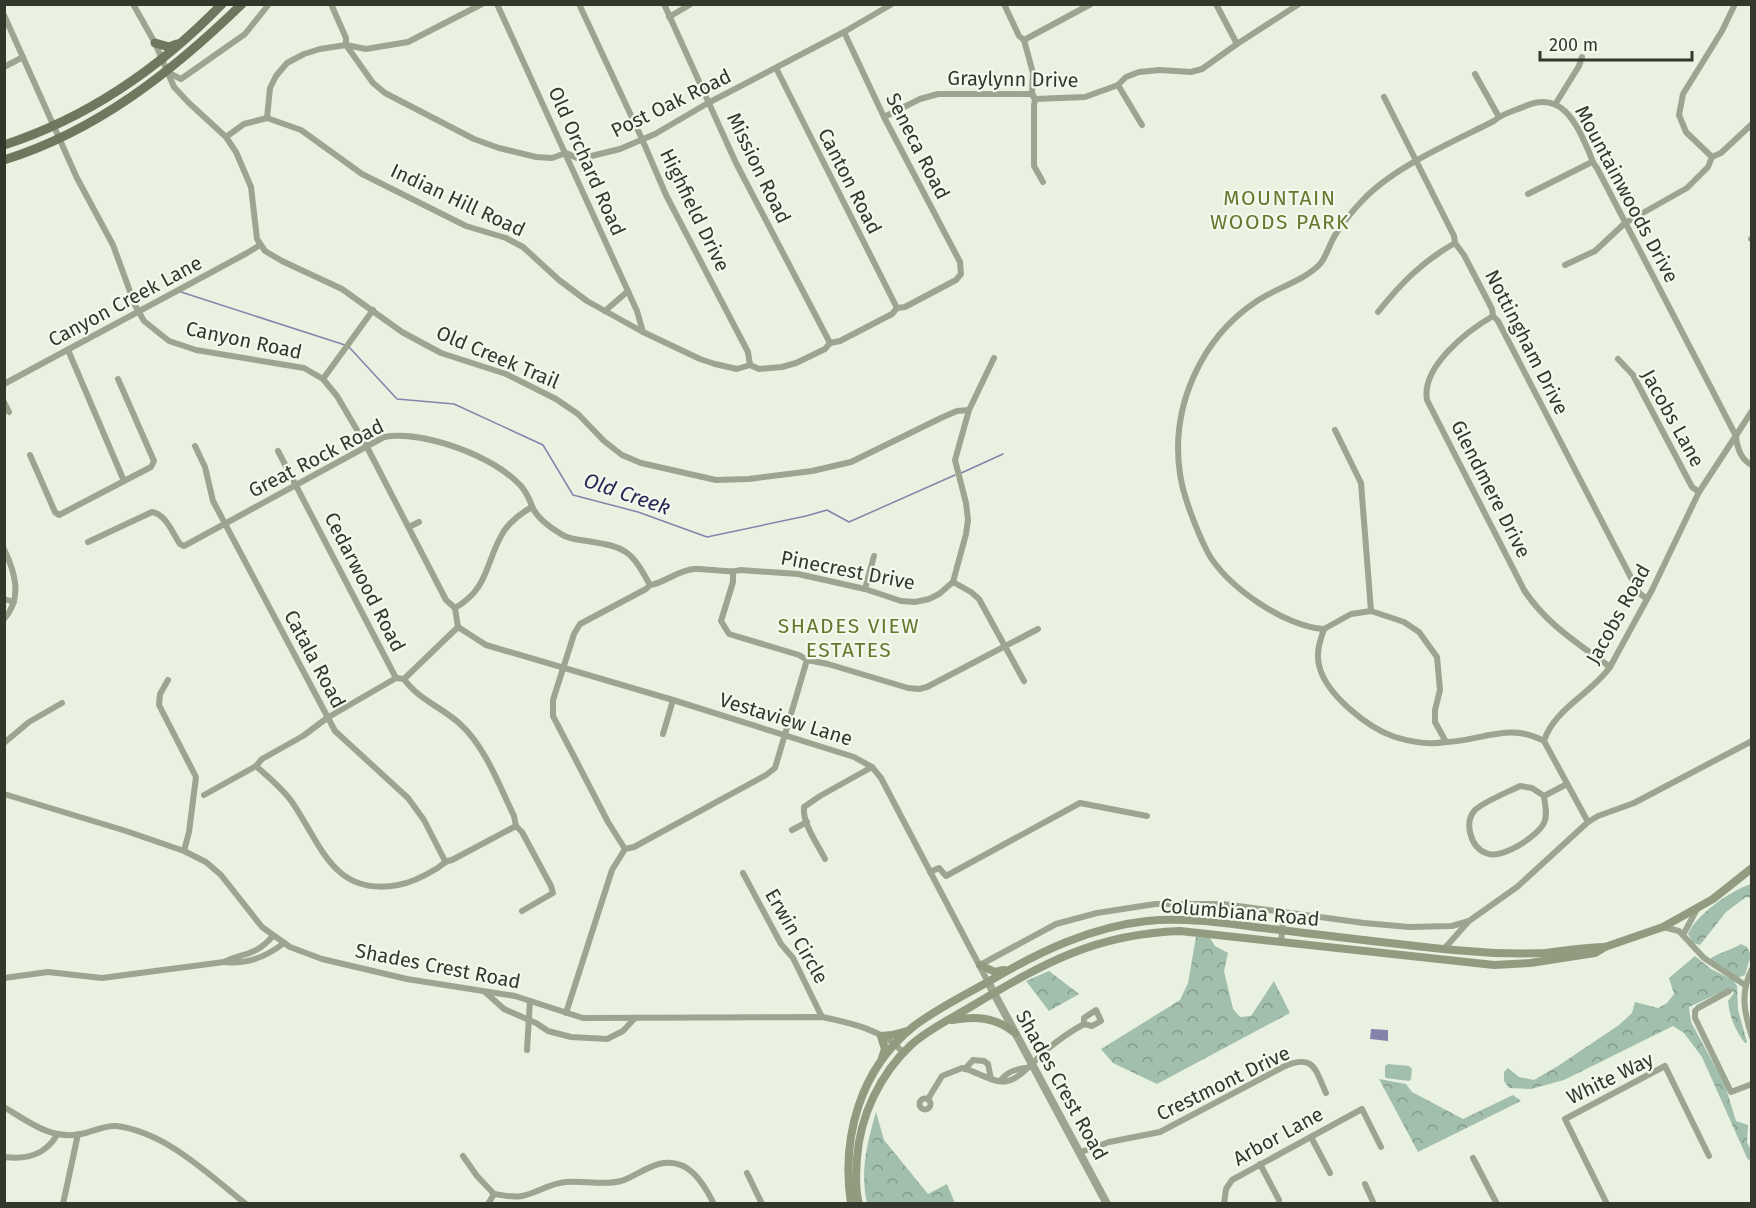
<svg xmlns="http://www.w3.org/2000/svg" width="1756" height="1208" font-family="'Fira Sans',sans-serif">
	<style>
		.green { fill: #a2beac }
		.forest { fill: url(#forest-crowns) }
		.water { fill: #8583ab }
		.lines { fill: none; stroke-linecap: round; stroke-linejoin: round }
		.stream { stroke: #8583ab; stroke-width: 1.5 }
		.minor { stroke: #9ba58f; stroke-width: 6 }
		.tertiary { stroke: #9ba58f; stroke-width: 8 }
		.secondary { stroke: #919b80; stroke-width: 8 }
		.primary { stroke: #6f775f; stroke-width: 9 }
		.labels { text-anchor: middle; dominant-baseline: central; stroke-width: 4.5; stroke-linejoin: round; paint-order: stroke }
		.street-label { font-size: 20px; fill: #34372c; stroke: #f3f9ed }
		.neighbourhood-label { font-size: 21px; letter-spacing: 1.5px; fill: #66782d; stroke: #f3f9ed }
		.water-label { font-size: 21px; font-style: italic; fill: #282654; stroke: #f3f9ed }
	</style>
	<defs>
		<pattern id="forest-crowns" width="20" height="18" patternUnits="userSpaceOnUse" patternTransform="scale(1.5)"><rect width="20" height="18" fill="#a2beac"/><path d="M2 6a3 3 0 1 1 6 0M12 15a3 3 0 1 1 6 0" fill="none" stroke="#859b8c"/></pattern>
	</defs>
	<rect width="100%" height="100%" fill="#e9f1e1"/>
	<path class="green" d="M1388 1064 1409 1066 1412 1069 1411 1079 1409 1081 1386 1078 1385 1076V1066Z"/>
	<g class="forest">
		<path d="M1751 884V898L1746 897 1726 912 1700 945 1693 943 1688 934C1697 914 1730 891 1751 884Z"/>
		<path d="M1196 937 1210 938 1215 946 1228 953 1224 971 1233 1009 1240 1017 1251 1016 1274 981 1290 1013 1157 1084 1113 1063 1101 1049 1180 1000 1188 983Z"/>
		<path d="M1741 944 1747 947 1751 955 1745 975 1737 978 1710 959C1717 953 1732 950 1741 944Z"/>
		<path d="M1695 956 1711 969 1733 980 1737 986 1738 1010 1747 1042 1745 1043C1735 1030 1730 1018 1728 1001L1734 993 1730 988 1689 1007 1691 1022 1725 1085 1736 1121 1748 1125 1747 1142 1751 1151V1162L1747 1158 1702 1057 1684 1033 1673 1026 1564 1080 1531 1089 1509 1088 1504 1081V1072L1508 1068 1519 1077 1534 1080 1558 1066 1619 1025 1632 1013 1635 1002 1658 1008 1667 1003 1674 994 1669 978Z"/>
		<path d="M1049 971 1079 994 1049 1011 1026 981Z"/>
		<path d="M1379 1079 1406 1084 1412 1092 1463 1119 1513 1095 1521 1101 1418 1152Z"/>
		<path d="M876 1112 884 1140 928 1194 947 1184 955 1203H867C860 1170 867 1144 876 1112Z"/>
	</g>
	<path class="water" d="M1371 1029 1388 1030V1041L1370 1039Z"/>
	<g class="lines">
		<g class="stream">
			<path d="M181 292 345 345"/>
			<path d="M349 347 397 399 454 404 543 445 573 495 638 512 707 537 806 516 827 510 849 522 955 475"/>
			<path d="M959 474 1003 454"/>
		</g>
		<g class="minor">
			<path d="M133 4 155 43 174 87 189 103 226 137 236 152 251 187 257 239 265 251 282 261 342 289 402 332 441 353 506 374 556 399 578 414 604 441 622 455 641 463 716 480 749 479 812 471 851 462 943 417 957 411 969 410"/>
			<path d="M331 4 346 38V45L373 83 385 93 474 139 499 148 536 157 552 158 566 153 579 159 620 149 655 134 708 103 844 32 892 4"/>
			<path d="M497 4 637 311 643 332"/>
			<path d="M579 4 642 139 666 195 748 352 750 365"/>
			<path d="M664 4 736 163 830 343"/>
			<path d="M1004 4 1019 36 1024 40 1033 73 1032 93 1035 99 1034 106V166L1043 182"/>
			<path d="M1216 4 1237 44"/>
			<path d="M4 15 77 178 113 245 135 305 144 321 169 341 196 350 304 368 323 379 337 396 367 447 446 600 455 608 458 627"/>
			<path d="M669 17 691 4"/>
			<path d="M1024 40 1091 4"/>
			<path d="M4 67 23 57"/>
			<path d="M776 68 897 308"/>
			<path d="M167 72 181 79 245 34 269 4"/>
			<path d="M1475 74 1499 117"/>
			<path d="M1118 85 1142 125"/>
			<path d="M1384 97 1454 236 1455 243 1464 255 1492 309 1493 316 1498 321 1639 593 1647 599"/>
			<path d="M1556 103 1579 66 1582 57"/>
			<path d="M884 117 920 99 938 94H1031L1035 99 1085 97 1118 85 1126 77 1139 72 1160 70 1191 72 1202 69 1237 44 1299 4"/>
			<path d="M267 118 270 88 276 76 287 63 304 54 320 49 346 45 366 49 408 42 482 4"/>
			<path d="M226 137 244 124 267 118 301 130 362 174 466 226 506 238 523 247 559 280 587 301 643 332 700 359 715 364 737 369 750 365 759 369 782 367 796 363 825 349 830 343 840 341 892 314 897 308 905 307 956 280 961 274 960 262 884 117 844 32"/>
			<path d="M1712 157 1686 132 1679 115 1683 94 1722 31 1735 4"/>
			<path d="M1528 194 1592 162"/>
			<path d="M1751 239 1752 238"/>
			<path d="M1565 265 1595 251 1625 223 1687 188 1708 167 1712 157 1721 153 1752 124"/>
			<path d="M605 311 628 291"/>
			<path d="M1378 312C1401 283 1423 261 1455 243"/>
			<path d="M1493 316C1467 331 1421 367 1427 400L1524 590C1546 624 1579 644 1610 667"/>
			<path d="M68 350 124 481"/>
			<path d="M1618 359 1633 375 1692 487 1699 492"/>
			<path d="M323 379 373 310"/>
			<path d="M4 384 247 253 260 245"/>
			<path d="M4 402 9 412"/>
			<path d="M1335 430 1361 483 1371 611"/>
			<path d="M195 446 205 467 213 501 335 731 408 798 424 820 445 861"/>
			<path d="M278 451 396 678 404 679C418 699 441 707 459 723 485 746 499 785 514 816L516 826 522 832 551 886 553 893 522 911"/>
			<path d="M30 455 55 512 59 515 151 467 154 461 118 379"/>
			<path d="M409 527 419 522"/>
			<path d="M88 542 152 512C166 514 173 534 180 544L184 546 384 437C423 430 494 456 521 486 527 493 529 498 532 506 536 517 551 528 561 534 568 539 579 540 587 541 626 547 631 550 650 585"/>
			<path d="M4 549C15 572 23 598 4 619"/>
			<path d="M733 572V582L721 621 729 634 799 655 807 660 828 664 908 688 919 689 927 687 1038 629"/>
			<path d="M953 582 971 592 979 599 1024 681"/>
			<path d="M865 589 874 556"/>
			<path d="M4 599 14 602"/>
			<path d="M455 608C490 588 485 561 504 531 511 521 521 513 532 507"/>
			<path d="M458 627 486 645 673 700 854 757 872 767 881 778 988 982"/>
			<path d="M1324 629C1285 627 1224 585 1207 551 1197 531 1183 496 1180 474 1170 407 1201 338 1257 301 1276 288 1304 281 1320 264 1327 256 1330 242 1337 232 1344 222 1353 210 1362 201 1393 167 1453 142 1494 121 1501 114 1514 111 1523 107 1561 89 1576 122 1589 152 1592 159 1592 163 1597 168L1736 436C1737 447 1741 460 1752 465"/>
			<path d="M404 679 458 627"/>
			<path d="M168 680 160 694 159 705 196 777 189 832 184 851"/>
			<path d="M663 734 673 700"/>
			<path d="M1446 742C1429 745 1411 742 1395 737 1368 728 1325 694 1319 665 1316 652 1320 641 1324 629L1351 614 1371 611 1404 622 1419 632 1437 657 1440 690 1435 710V722L1446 742C1481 741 1510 722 1544 741"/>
			<path d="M4 743 29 722 62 703"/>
			<path d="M256 766C268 777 282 788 292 802 321 844 333 897 398 885 410 883 426 875 436 869 443 865 444 861 452 860L516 826"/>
			<path d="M1520 786 1532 788 1544 796C1545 806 1548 814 1544 823 1537 837 1501 860 1486 853 1470 847 1464 822 1475 810 1485 801 1508 792 1520 786Z"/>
			<path d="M4 794 126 831 184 851 206 862 221 875 262 927 290 947 322 959 407 979 515 996 583 1018 822 1017C852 1023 883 1030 904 1053"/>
			<path d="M204 795 256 766 262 759 303 736 327 718 396 678"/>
			<path d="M1544 796 1567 784"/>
			<path d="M1588 822 1544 741C1554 709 1591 694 1610 667L1652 590 1699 492 1752 411"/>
			<path d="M792 830 807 822"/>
			<path d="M625 849 608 822 553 716V700L574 634 580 624 646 589 650 585C665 583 678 570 694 569 707 568 729 574 740 570L798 574 865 589 901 601 915 602 929 599 939 594 953 582 966 534 968 520 966 503 955 460 969 410 994 358"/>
			<path d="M825 859C818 845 802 823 804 807L820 796 872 767"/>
			<path d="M930 872 939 868 946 876 1080 803 1147 816"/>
			<path d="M743 873 781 944 793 958 822 1017"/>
			<path d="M1663 927 1679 931 1704 958 1745 985"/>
			<path d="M1683 935 1697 909"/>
			<path d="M273 936C255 956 246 952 224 962 247 965 266 957 284 943"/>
			<path d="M1281 942 1284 912"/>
			<path d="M1444 949 1468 922"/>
			<path d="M980 965 1056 924 1097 913 1155 904H1223L1364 923 1409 927 1452 926 1469 921 1517 887 1588 822 1598 816 1634 803 1752 741"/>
			<path d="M1752 969C1740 992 1744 1013 1752 1037"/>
			<path d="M4 978 48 972 102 978 224 962"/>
			<path d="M1729 991 1698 1008 1695 1011V1018L1731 1092 1752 1084"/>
			<path d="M485 992 504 1009 536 1023 548 1031 571 1037 607 1039 623 1031 635 1018"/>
			<path d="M566 1013 612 870 625 849 634 847 766 775 775 768 807 660"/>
			<path d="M527 1050 530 1001"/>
			<path d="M965 1069 973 1060 984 1061 988 1064 991 1079"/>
			<path d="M1001 1080C1006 1073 1016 1069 1025 1068"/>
			<circle cx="925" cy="1104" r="5.5"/>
			<path d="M928 1099 942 1076 962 1068C977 1071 993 1084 1007 1081 1020 1079 1035 1060 1044 1052 1057 1041 1069 1032 1084 1024L1092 1026 1101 1021 1096 1010 1084 1018V1024"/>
			<path d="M4 1107C29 1122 51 1140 81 1134 92 1132 105 1125 116 1126 166 1132 208 1174 246 1204"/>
			<path d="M1311 1137 1330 1173"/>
			<path d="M1081 1152 1109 1142 1160 1132 1283 1067C1314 1053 1315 1069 1326 1093"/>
			<path d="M463 1156 477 1176 494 1194"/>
			<path d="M4 1157C27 1160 45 1155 57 1135"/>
			<path d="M1473 1158 1497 1204"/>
			<path d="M1260 1164 1279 1200"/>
			<path d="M747 1173 762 1204"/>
			<path d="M1365 1184 1374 1204"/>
			<path d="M494 1194C503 1195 512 1198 522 1196 537 1193 550 1183 566 1182 584 1180 603 1186 621 1181 634 1177 646 1167 659 1164 688 1157 703 1182 714 1204"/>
			<path d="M63 1204 78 1134"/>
			<path d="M488 1204 494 1194"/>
			<path d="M1224 1204 1226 1189 1232 1180 1362 1109 1381 1147"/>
			<path d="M1607 1204 1565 1119 1665 1066 1709 1156"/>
		</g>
		<path class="tertiary" d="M988 982 1107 1204"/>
		<g class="secondary">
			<path d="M980 965 995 972 1004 970"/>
			<path d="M952 1020C976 1016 996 1017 1015 1033"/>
			<path d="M882 1058 885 1049 881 1036 892 1035 907 1031"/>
			<path d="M851 1204C841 1137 860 1069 914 1026 938 1008 967 994 993 979 1041 951 1091 927 1147 921 1188 917 1230 924 1271 929 1332 936 1393 944 1454 950 1484 953 1515 954 1545 953 1565 951 1585 947 1605 947"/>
			<path d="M859 1204C855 1189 856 1173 857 1158 860 1116 880 1074 911 1045 929 1029 952 1018 972 1006 1044 963 1095 934 1180 931L1494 965 1530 963 1595 953 1605 947 1663 927 1713 899 1752 868"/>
		</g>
		<g class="primary">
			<path d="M155 43 169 47 177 44"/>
			<path d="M4 145C90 117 160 68 222 4"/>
			<path d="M4 160C97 131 173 71 242 4"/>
		</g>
	</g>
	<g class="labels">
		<g class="street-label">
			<text transform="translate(1013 79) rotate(1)">Graylynn Drive</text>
			<text transform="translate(671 103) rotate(-26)">Post Oak Road</text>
			<text transform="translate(918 146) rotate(63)">Seneca Road</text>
			<text transform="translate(587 161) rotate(66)">Old Orchard Road</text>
			<text transform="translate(759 168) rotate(64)">Mission Road</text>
			<text transform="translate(850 181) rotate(63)">Canton Road</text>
			<text transform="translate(1627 194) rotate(62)">Mountainwoods Drive</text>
			<text transform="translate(458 200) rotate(25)">Indian Hill Road</text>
			<text transform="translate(695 210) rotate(64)">Highfield Drive</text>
			<text transform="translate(125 301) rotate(-28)">Canyon Creek Lane</text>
			<text transform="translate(244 340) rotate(12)">Canyon Road</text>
			<text transform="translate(1527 342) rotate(63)">Nottingham Drive</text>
			<text transform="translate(498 357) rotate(23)">Old Creek Trail</text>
			<text transform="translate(1673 418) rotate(61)">Jacobs Lane</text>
			<text transform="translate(316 458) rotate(-27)">Great Rock Road</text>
			<text transform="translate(1491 489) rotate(63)">Glendmere Drive</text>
			<text transform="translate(848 570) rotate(11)">Pinecrest Drive</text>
			<text transform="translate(365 582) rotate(63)">Cedarwood Road</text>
			<text transform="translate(1618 614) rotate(-61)">Jacobs Road</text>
			<text transform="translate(315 659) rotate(62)">Catala Road</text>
			<text transform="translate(786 719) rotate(17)">Vestaview Lane</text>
			<text transform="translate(1240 912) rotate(5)">Columbiana Road</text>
			<text transform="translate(797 936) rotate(60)">Erwin Circle</text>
			<text transform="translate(438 966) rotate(11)">Shades Crest Road</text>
			<text transform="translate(1610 1078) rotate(-26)">White Way</text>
			<text transform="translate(1223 1083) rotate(-26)">Crestmont Drive</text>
			<text transform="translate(1062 1085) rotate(61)">Shades Crest Road</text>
			<text transform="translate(1278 1136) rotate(-29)">Arbor Lane</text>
		</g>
		<g class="neighbourhood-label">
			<text x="1280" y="198">MOUNTAIN<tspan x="1280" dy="24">WOODS PARK</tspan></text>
			<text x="849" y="626">SHADES VIEW<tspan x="849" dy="24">ESTATES</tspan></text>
		</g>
		<g class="water-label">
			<text transform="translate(627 494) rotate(19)">Old Creek</text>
		</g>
	</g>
	<rect width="1756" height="1208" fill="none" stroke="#34372c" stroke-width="12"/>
	<path d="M1540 51v9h152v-9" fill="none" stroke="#34372c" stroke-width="3"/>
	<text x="1549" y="51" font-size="18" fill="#34372c" stroke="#f3f9ed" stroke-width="4.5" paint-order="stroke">200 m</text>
</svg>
